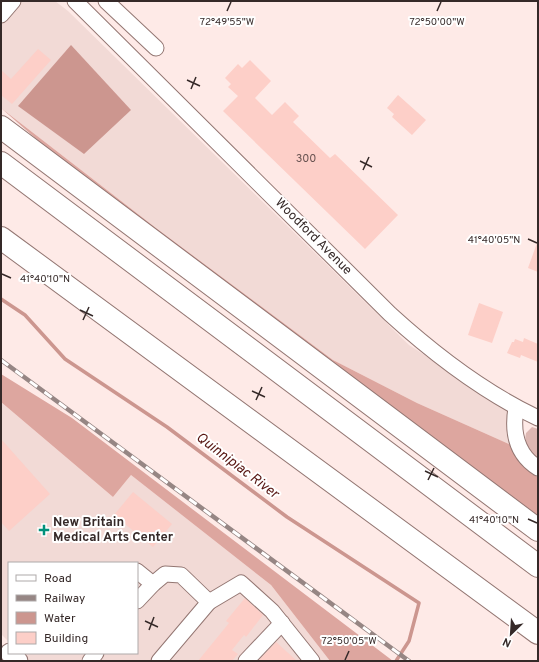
<svg xmlns="http://www.w3.org/2000/svg" width="539" height="662" font-family="Overpass,sans-serif">
	<style>
		.built { fill: #f2dad6 }
		.green { fill: #ddb7b2 }
		.forest { fill: #dda69f }
		.water { fill: #cc968f }
		.lines { fill: none; stroke-linecap: round; stroke-linejoin: round }
		.stream { stroke: #cc968f; stroke-width: 3.5 }
		.building { fill: #fdcfc8 }
		.minor-casing { stroke: #937672; stroke-width: 17 }
		.major-casing { stroke: #937672; stroke-width: 21 }
		.highway-casing { stroke: #937672; stroke-width: 24 }
		.minor { stroke: #fff; stroke-width: 15 }
		.major { stroke: #fff; stroke-width: 19 }
		.highway { stroke: #fff; stroke-width: 22 }
		.rail-casing { stroke: #968684; stroke-width: 4.5 }
		.rail { stroke: #fff; stroke-width: 3; stroke-dasharray: 9; stroke-linecap: butt }
		.ticks { fill: none; stroke: #352928; stroke-width: 1.5 }
		.poi-dot { fill: #02917b; stroke: #fff; stroke-width: 1.5 }
		.labels { text-anchor: middle; dominant-baseline: central; stroke-width: 4; stroke-linejoin: round; paint-order: stroke }
		.number-label { font-size: 11px; fill: #675250 }
		.street-label { font-size: 13px; fill: #352928; stroke: #fff }
		.poi-label { font-size: 13px; font-weight: bold; fill: #352928; stroke: #fff; text-anchor: start }
		.water-label { font-size: 14px; font-style: italic; fill: #571612; stroke: #fff }
		.ticks-label { font-size: 10px; text-anchor: middle; fill: #352928; stroke: #fff; stroke-width: 4; stroke-linejoin: round; paint-order: stroke }
	</style>
	<rect width="100%" height="100%" fill="#feeae7"/>
	<g class="built">
		<path d="M1 1H55L68 11 409 345 511 410V445L417 403 333 360 156 228 1 108Z"/>
		<path d="M1 402 113 497 131 475 271 585 330 661H29L20 653H137V563H9V642L1 634Z"/>
	</g>
	<path class="green" d="M532 427 538 429V462C531 454 523 445 526 433Z"/>
	<g class="forest">
		<path d="M1 108 156 228 333 360 417 403 511 445 532 474 538 477V519L75 173Z"/>
		<path d="M1 374 72 418 393 661H330L271 585 131 475 113 497 1 402Z"/>
	</g>
	<path class="water" d="M71 45 131 110 84 154 18 106Z"/>
	<g class="lines">
		<path class="stream" d="M1 299 25 315 65 359 167 427 287 517 419 603 409 641 396 661"/>
	</g>
	<g class="building">
		<path d="M38 49 51 60 12 104 1 95V70L11 79Z"/>
		<path d="M250 60 271 81 255 98 272 115 285 102 299 116 293 122 330 158 335 154 398 215 365 249 223 111 238 96 228 87 231 84 225 78 238 64 242 68Z"/>
		<path d="M398 95 426 120 412 135 392 117 394 114 387 108Z"/>
		<path d="M537 243H538V272L528 268Z"/>
		<path d="M479 303 503 312 492 343 468 335Z"/>
		<path d="M524 338 538 344V362L521 355 520 358 507 353 512 342H514L515 339 523 342Z"/>
		<path d="M1 439 50 494 9 531 1 522Z"/>
		<path d="M133 492 172 524 153 547 114 515Z"/>
		<path d="M245 598 263 615 246 637 244 635 232 650 238 654 232 661H198L229 623 226 621Z"/>
		<path d="M276 642 297 661H258Z"/>
	</g>
	<g class="lines">
		<defs>
			<g id="minor">
				<path d="M75 1 390 314C435 355 483 392 538 418"/>
				<path d="M106 1 156 48"/>
				<path d="M1 15 13 1"/>
				<path d="M516 408C512 432 516 454 538 468"/>
				<path d="M137 571 153 584"/>
				<path d="M137 601 153 584 165 574 181 575 209 602 159 661"/>
				<path d="M209 602 241 583 272 611 312 661"/>
				<path d="M90 661 96 653"/>
				<path d="M246 661 282 623"/>
			</g>
			<path id="major" d="M10 653 18 661"/>
			<g id="highway">
				<path d="M1 127 538 530"/>
				<path d="M1 163 538 566"/>
				<path d="M1 238 538 633"/>
			</g>
		</defs>
		<use href="#minor" class="minor-casing"/>
		<use href="#major" class="major-casing"/>
		<use href="#highway" class="highway-casing"/>
		<use href="#minor" class="minor"/>
		<use href="#major" class="major"/>
		<use href="#highway" class="highway"/>
		<defs>
			<path id="rail" d="M1 360 409 661"/>
		</defs>
		<use href="#rail" class="rail-casing"/>
		<use href="#rail" class="rail"/>
	</g>
	<path class="ticks" d="M227 11 231 2M437 11 441 2M187 80 200 86M191 89 196 77M360 161 372 167M363 170 369 157M528 239 537 243M2 274 11 278M80 310 93 316M83 320 89 307M252 391 265 397M256 400 262 387M425 471 438 477M428 480 434 468M528 519 537 523M145 621 158 627M149 630 154 617M345 660 349 651"/>
	<path class="poi-dot" d="M42 524h4v4h4v4h-4v4h-4v-4h-4v-4h4z"/>
	<g class="labels">
		<g class="number-label">
			<text x="306" y="159">300</text>
		</g>
		<g class="street-label">
			<text transform="translate(313 237) rotate(45)">Woodford Avenue</text>
		</g>
		<g class="poi-label">
			<text x="53" y="523">New Britain<tspan x="53" dy="15">Medical Arts Center</tspan></text>
		</g>
		<g class="water-label">
			<text transform="translate(237 466) rotate(37)">Quinnipiac River</text>
		</g>
	</g>
	<g class="ticks-label">
		<text x="227" y="25">72°49'55"W</text>
		<text x="437" y="25">72°50'00"W</text>
		<text x="494" y="243">41°40'05"N</text>
		<text x="45" y="282">41°40'10"N</text>
		<text x="494" y="523">41°40'10"N</text>
		<text x="349" y="644">72°50'05"W</text>
	</g>
	<rect width="539" height="662" fill="none" stroke="#352928" stroke-width="4"/>
	<rect x="8" y="562" width="130" height="92" fill="#ffffff" stroke="#aea9a9"/>
	<rect x="16" y="575" width="20" height="6" fill="#ffffff" stroke="#aea9a9"/>
	<text x="44" y="582" font-size="12" fill="#352928">Road</text>
	<rect x="16" y="595" width="20" height="6" fill="#968684" stroke="#aea9a9"/>
	<text x="44" y="602" font-size="12" fill="#352928">Railway</text>
	<rect x="16" y="612" width="20" height="12" fill="#cc968f" stroke="#aea9a9"/>
	<text x="44" y="622" font-size="12" fill="#352928">Water</text>
	<rect x="16" y="632" width="20" height="12" fill="#fdcfc8" stroke="#aea9a9"/>
	<text x="44" y="642" font-size="12" fill="#352928">Building</text>
	<g transform="translate(511 634) rotate(205)" stroke="#ffffff" stroke-width="3" paint-order="stroke">
	<path d="M0-3L7 15L0 10L-7 15Z" fill="#352928"/>
	<text y="-6" font-size="11" font-weight="bold" text-anchor="middle" fill="#352928">N</text>
	</g>
</svg>
